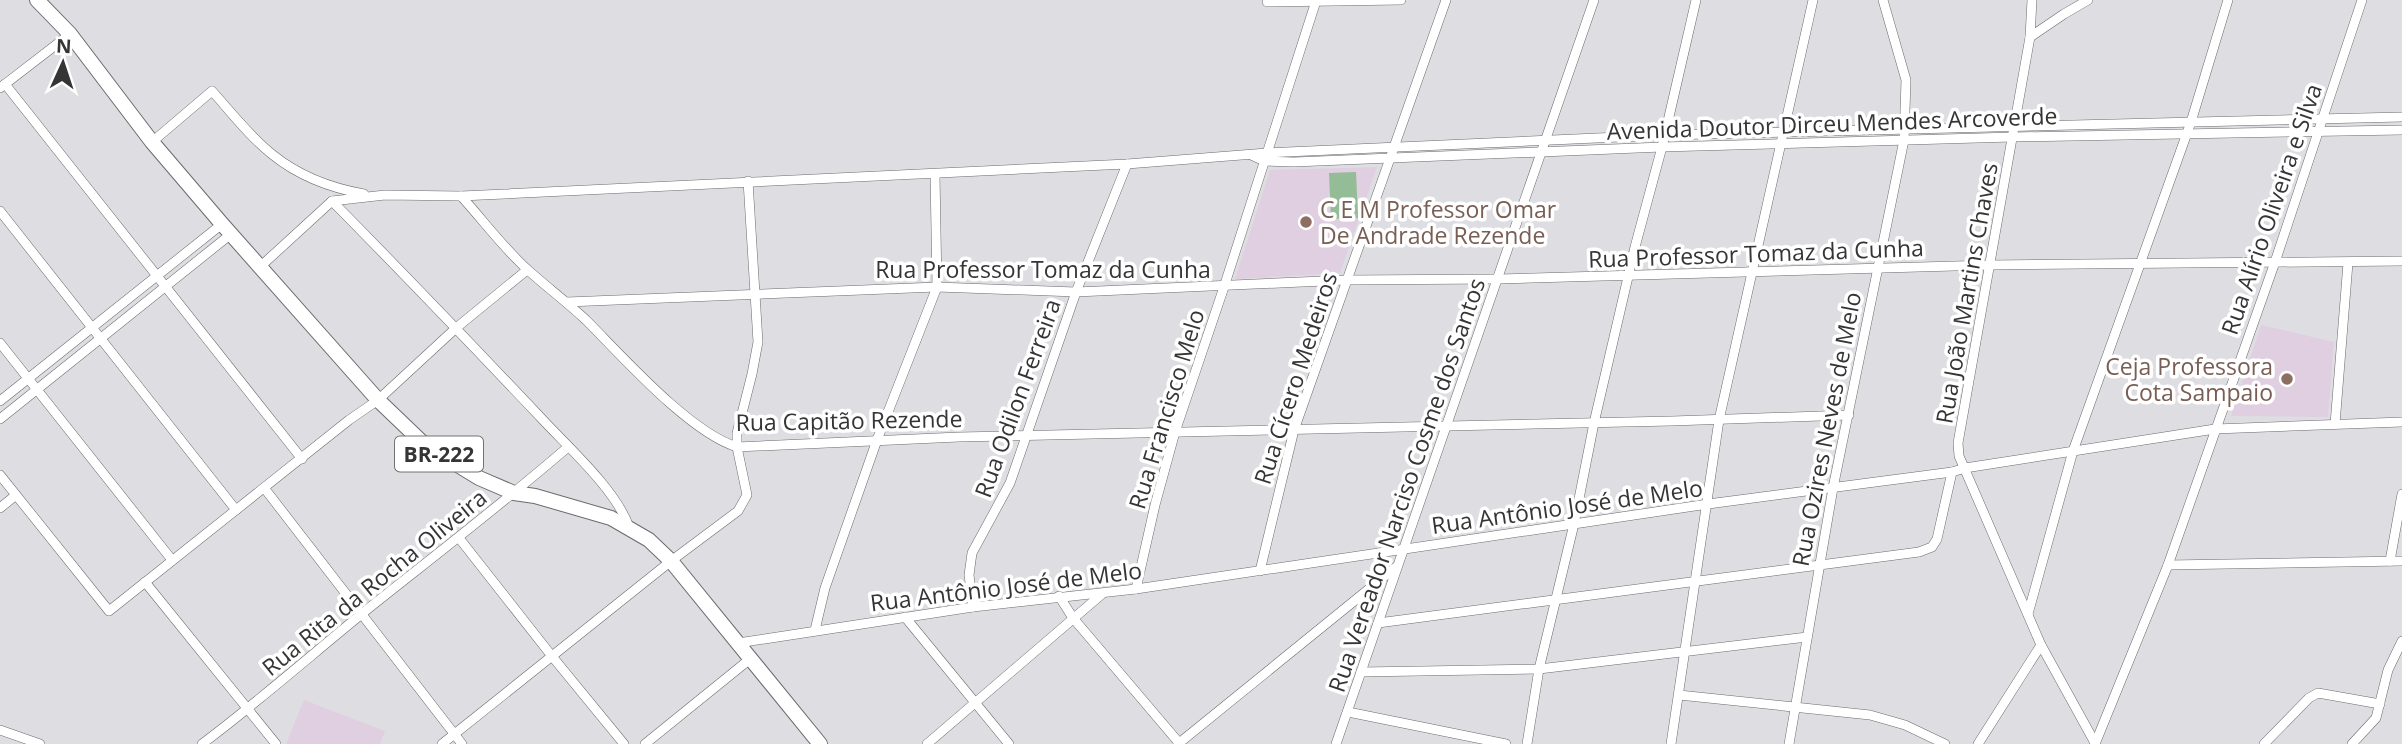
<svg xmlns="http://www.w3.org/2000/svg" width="2402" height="744" font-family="'Open Sans',sans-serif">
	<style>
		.education { fill: #dfcfe1 }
		.green { fill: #94bc96 }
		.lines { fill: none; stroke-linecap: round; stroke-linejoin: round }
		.street-casing { stroke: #6b6b6e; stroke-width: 10 }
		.primary-casing { stroke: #6b6b6e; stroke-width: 16 }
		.street { stroke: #fff; stroke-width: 9 }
		.primary { stroke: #fff; stroke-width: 14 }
		.education-dot { fill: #8d6e63; stroke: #fff; stroke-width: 2.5 }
		.labels { text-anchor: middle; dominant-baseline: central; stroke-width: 7; stroke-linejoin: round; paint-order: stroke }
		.shield { fill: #fff; stroke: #727272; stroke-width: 2 }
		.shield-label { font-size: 21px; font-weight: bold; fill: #353536 }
		.street-label { font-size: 23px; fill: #353536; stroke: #fff }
		.education-label { font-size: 23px; fill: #785e54; stroke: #fff; text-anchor: start }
	</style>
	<rect width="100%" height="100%" fill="#dedee2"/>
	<g class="education">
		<path d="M1377 167 1340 273 1235 279 1270 170Z"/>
		<path d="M2261 325 2334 342 2328 417 2231 416Z"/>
		<path d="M304 700 385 731 380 744H286Z"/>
	</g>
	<path class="green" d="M1356 172 1358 218 1331 219 1329 173Z"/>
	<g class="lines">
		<defs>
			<g id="street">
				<path d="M2032 0 2030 37 1958 443 1959 456 2041 645 2095 743"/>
				<path d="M1267 2 1401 0"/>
				<path d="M2030 37 2064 14 2088 0"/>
				<path d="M5 84 302 459"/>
				<path d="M0 88 70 34"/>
				<path d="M152 142 212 91C231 112 250 137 273 155 299 176 331 188 364 194"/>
				<path d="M1251 155 1264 161 1294 162 1662 147 2013 137 2402 130"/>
				<path d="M461 196C483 220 504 249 529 271 548 288 568 303 586 320 623 357 689 432 737 447L959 437 1672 421 1849 415"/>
				<path d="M332 201C403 273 473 346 543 420 569 448 616 490 629 527"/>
				<path d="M0 211 236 510"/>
				<path d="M261 266 332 201 385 195 461 196 1127 164 1267 153 1664 135 2402 117"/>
				<path d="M567 302 937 287 1076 292 1346 280 1498 279 1990 265 2402 261"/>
				<path d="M0 343 172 560"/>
				<path d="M0 401 222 224"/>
				<path d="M0 419 231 234"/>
				<path d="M2335 424 2348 263"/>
				<path d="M0 475 109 611 349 420 378 400 456 328 527 270"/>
				<path d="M265 489 462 744"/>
				<path d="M0 508 16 495"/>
				<path d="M459 538 551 655 624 744"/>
				<path d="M2390 561 2402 494"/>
				<path d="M2168 565 2402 561"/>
				<path d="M1260 571 1294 430 1446 0"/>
				<path d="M145 582 276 744"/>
				<path d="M1136 589 1155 505 1175 432 1224 287 1316 1"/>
				<path d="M1059 596 1073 618 1180 744"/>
				<path d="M973 607 969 575 972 553 1010 483 1076 292 1127 164"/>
				<path d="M2028 614 2073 451 2191 122 2228 0"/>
				<path d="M905 617 1009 744"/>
				<path d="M1378 623 1919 552 1932 547 1937 539 1952 472"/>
				<path d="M815 630 825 588 877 440 937 287 935 174"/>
				<path d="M738 643 973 607 1136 589 1708 504 1952 472 1965 468 2215 429 2402 422"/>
				<path d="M1361 672 1539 669 1807 637"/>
				<path d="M1679 695 1870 715 1905 725 1945 744"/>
				<path d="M1348 712 1506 744"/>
				<path d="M0 730 40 744"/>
				<path d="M202 744C258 702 310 656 364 612 433 557 502 504 568 447"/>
				<path d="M442 744 671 561 738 511 747 495 737 447V433L752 374 758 342 748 181"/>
				<path d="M645 744 750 659"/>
				<path d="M927 744 1102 594"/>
				<path d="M1178 744 1396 567"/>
				<path d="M1336 744 1594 0"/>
				<path d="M1527 744 1539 669 1574 524 1594 423 1635 247 1662 147 1696 0"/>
				<path d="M1671 744 1719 420 1813 0"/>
				<path d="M1789 744 1833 488 1904 140 1906 80 1883 0"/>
				<path d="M1978 744 2041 645"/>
				<path d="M2095 744 2168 565 2275 262 2362 0"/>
				<path d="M2264 744 2309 698 2318 693 2380 704"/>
				<path d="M2352 744 2376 718 2388 670 2402 641"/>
			</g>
			<path id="primary" d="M37 0 70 34 152 142 222 224 378 400 425 445 479 478 514 493 535 496 611 518 649 540 671 561 820 744"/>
		</defs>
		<use href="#street" class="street-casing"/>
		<use href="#primary" class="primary-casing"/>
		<use href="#street" class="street"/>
		<use href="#primary" class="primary"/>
	</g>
	<g class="education-dot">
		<circle cx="1306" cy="222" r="7"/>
		<circle cx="2287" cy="379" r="7"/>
	</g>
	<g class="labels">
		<rect class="shield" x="395" y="436.5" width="88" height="35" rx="5"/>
		<g class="shield-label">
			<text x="439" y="454">BR-222</text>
		</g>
		<g class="street-label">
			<text transform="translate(1832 123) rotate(-2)">Avenida Doutor Dirceu Mendes Arcoverde</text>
			<text transform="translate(2271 209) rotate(-71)">Rua Alírio Oliveira e Silva</text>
			<text transform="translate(1756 253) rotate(-2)">Rua Professor Tomaz da Cunha</text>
			<text x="1043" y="269">Rua Professor Tomaz da Cunha</text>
			<text transform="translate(1966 293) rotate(-80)">Rua João Martins Chaves</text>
			<text transform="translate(1295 378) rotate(-72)">Rua Cícero Medeiros</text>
			<text transform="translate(1017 398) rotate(-70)">Rua Odilon Ferreira</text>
			<text transform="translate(1166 409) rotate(-73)">Rua Francisco Melo</text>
			<text transform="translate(849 420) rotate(-1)">Rua Capitão Rezende</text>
			<text transform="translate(1826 429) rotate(-79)">Rua Ozires Neves de Melo</text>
			<text transform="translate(1406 485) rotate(-71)">Rua Vereador Narciso Cosme dos Santos</text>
			<text transform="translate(1567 506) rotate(-8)">Rua Antônio José de Melo</text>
			<text transform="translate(374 582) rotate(-39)">Rua Rita da Rocha Oliveira</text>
			<text transform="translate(1006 586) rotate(-7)">Rua Antônio José de Melo</text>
		</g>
		<g class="education-label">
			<text x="1320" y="209">C E M Professor Omar<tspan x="1320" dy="26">De Andrade Rezende</tspan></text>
			<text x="2273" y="366" text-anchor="end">Ceja Professora<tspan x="2273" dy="26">Cota Sampaio</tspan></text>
		</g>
	</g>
	<g transform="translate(63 63) rotate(3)" stroke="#ffffff" stroke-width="5" paint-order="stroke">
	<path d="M0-5L12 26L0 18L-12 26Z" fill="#353536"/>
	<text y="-10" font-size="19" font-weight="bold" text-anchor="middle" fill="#353536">N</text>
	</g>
</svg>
